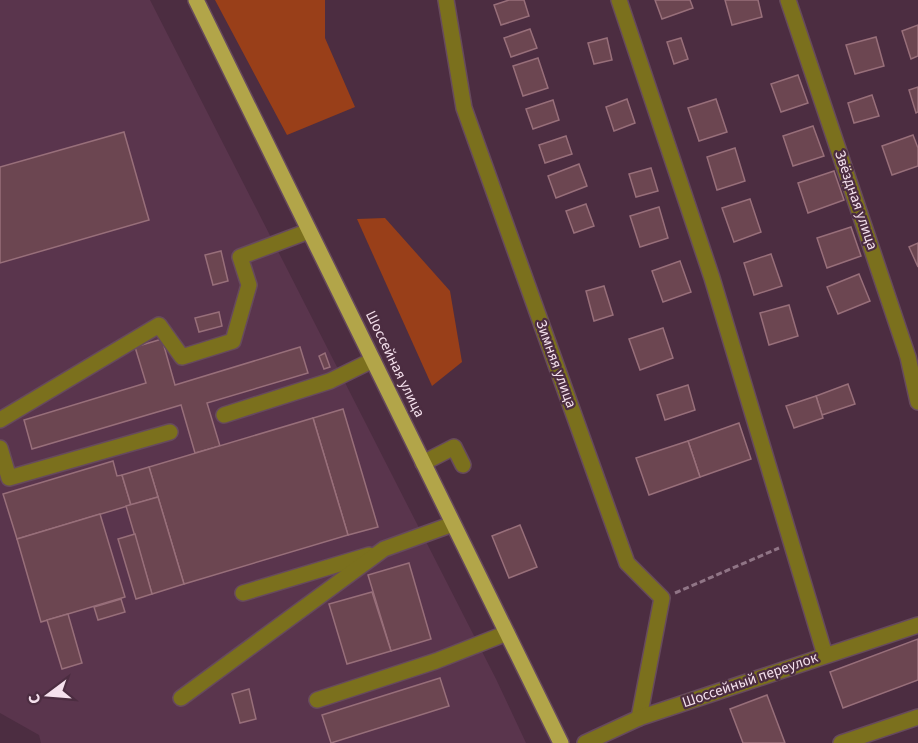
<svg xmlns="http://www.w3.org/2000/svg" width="918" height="743" font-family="'Source Sans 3',sans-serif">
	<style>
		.built { fill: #5a354d }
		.forest { fill: #993f19 }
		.building { fill: #6c4651; stroke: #986f7a; stroke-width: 1.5 }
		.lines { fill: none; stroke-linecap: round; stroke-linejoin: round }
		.minor-casing { stroke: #674a5d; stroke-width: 18 }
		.major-casing { stroke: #674a5d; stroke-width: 18 }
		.path { stroke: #907586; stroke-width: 3; stroke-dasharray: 6 3; stroke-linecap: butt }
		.minor { stroke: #7b701d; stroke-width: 15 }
		.major { stroke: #b2a549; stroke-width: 15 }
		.labels { text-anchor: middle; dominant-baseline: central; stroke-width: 4.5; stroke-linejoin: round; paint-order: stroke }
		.street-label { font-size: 15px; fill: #f5e1ed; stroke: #4c2d41 }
	</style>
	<rect width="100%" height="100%" fill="#4c2d41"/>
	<path class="built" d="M0 0H150L496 679 526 743H41L39 735 0 713Z"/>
	<g class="forest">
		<path d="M215 0H325V38L355 107 287 135Z"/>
		<path d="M385 218 450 291 462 362 432 386 357 219Z"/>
	</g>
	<g class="building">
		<path d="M509 0H524L529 16 501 25 494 5Z"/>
		<path d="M655 0H690L693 8 662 19Z"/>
		<path d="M725 0H758L762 17 732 25Z"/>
		<path d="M918 25V56L911 59 902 31Z"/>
		<path d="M530 29 537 48 511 57 504 38Z"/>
		<path d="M876 37 884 66 855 74 846 45Z"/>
		<path d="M607 38 612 60 594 64 588 43Z"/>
		<path d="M681 38 688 59 674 64 667 42Z"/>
		<path d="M538 58 548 88 523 96 513 66Z"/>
		<path d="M798 75 808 103 781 112 771 84Z"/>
		<path d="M918 87V112L916 113 909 90Z"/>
		<path d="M872 95 879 116 854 123 848 103Z"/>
		<path d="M627 99 635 123 614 131 606 107Z"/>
		<path d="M716 99 727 132 699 141 688 108Z"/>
		<path d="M553 100 559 120 533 129 526 109Z"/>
		<path d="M813 126 824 156 793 166 783 136Z"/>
		<path d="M124 132 149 220 0 263V167Z"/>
		<path d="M913 135 918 148V166L892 175 882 146Z"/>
		<path d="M566 136 572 154 545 163 539 145Z"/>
		<path d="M735 148 745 181 717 190 707 157Z"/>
		<path d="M579 164 587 186 556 198 548 176Z"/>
		<path d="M651 168 658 191 636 197 629 174Z"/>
		<path d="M834 171 844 200 808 213 798 183Z"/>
		<path d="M750 199 761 232 734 242 722 208Z"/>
		<path d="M586 204 594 226 574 233 566 211Z"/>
		<path d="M659 207 668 238 640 247 630 216Z"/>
		<path d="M851 227 861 256 827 268 817 238Z"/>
		<path d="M918 243V267L909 247Z"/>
		<path d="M221 251 228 281 213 285 205 255Z"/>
		<path d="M771 254 782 286 754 295 744 263Z"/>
		<path d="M680 261 691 292 663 302 652 271Z"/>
		<path d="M859 274 870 301 838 314 827 287Z"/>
		<path d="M604 286 613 315 594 321 586 291Z"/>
		<path d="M789 305 798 336 769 345 760 313Z"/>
		<path d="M219 312 222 326 199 332 195 318Z"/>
		<path d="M663 328 673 358 640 370 629 339Z"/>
		<path d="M162 339 175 385 300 347 308 373 207 403 220 446 195 453 181 405 32 449 24 420 146 383 135 347Z"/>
		<path d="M325 353 330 367 324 369 319 356Z"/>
		<path d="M848 384 855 404 822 415 816 396Z"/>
		<path d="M688 385 695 410 665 420 657 395Z"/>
		<path d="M816 396 823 418 794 428 786 406Z"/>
		<path d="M343 409 378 527 348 535 313 418Z"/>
		<path d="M313 418 348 535 184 584 149 467Z"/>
		<path d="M739 423 751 459 700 477 688 441Z"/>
		<path d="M688 441 700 477 649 495 636 458Z"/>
		<path d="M113 461 117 476 122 475 131 505 17 539 3 494Z"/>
		<path d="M149 467 158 497 131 505 122 475Z"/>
		<path d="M158 497 184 584 152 594 126 506Z"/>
		<path d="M100 514 125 597 41 622 17 539Z"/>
		<path d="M520 525 537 567 509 578 492 536Z"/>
		<path d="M135 534 152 594 136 599 118 539Z"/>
		<path d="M409 563 431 639 391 651 368 575Z"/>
		<path d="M372 592 391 651 347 664 329 604Z"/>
		<path d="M121 599 125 612 98 620 94 607Z"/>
		<path d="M68 614 82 663 62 669 47 620Z"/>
		<path d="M918 639V680L843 708 830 672Z"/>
		<path d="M440 678 449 706 331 743 322 715Z"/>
		<path d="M249 689 256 719 240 723 232 694Z"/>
		<path d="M767 695 785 743H743L730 709Z"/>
	</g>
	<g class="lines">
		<defs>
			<g id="minor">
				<path d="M446 0 464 108 627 563 662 598 639 718"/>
				<path d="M619 0 712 278 825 655"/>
				<path d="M788 0 908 357 918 402"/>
				<path d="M224 415 330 381 373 360"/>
				<path d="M0 420 159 325 182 357 233 341 249 285 240 257 309 231"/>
				<path d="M0 448 9 478 170 432"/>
				<path d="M423 463 454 447 463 465"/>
				<path d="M243 593 369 555"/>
				<path d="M181 698 384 549 453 524"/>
				<path d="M317 700 436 661 507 633"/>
				<path d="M585 743 639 718 918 625"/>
				<path d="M841 743 918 717"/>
			</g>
			<path id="major" d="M196 0 561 743"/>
		</defs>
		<use href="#minor" class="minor-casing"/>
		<use href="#major" class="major-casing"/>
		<path class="path" d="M675 593 779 548"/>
		<use href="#minor" class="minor"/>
		<use href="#major" class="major"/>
	</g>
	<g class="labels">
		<g class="street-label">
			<text transform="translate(856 200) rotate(71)">Звёздная улица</text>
			<text transform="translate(395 364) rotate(64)">Шоссейная улица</text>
			<text transform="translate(556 364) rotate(70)">Зимняя улица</text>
			<text transform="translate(750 680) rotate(-19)">Шоссейный переулок</text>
		</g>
	</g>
	<g transform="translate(48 695) rotate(254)" stroke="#4c2d41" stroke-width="4.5" paint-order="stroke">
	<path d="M0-4.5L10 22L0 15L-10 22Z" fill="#f5e1ed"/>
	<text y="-9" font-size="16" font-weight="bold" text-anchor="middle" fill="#f5e1ed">С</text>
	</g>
</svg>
